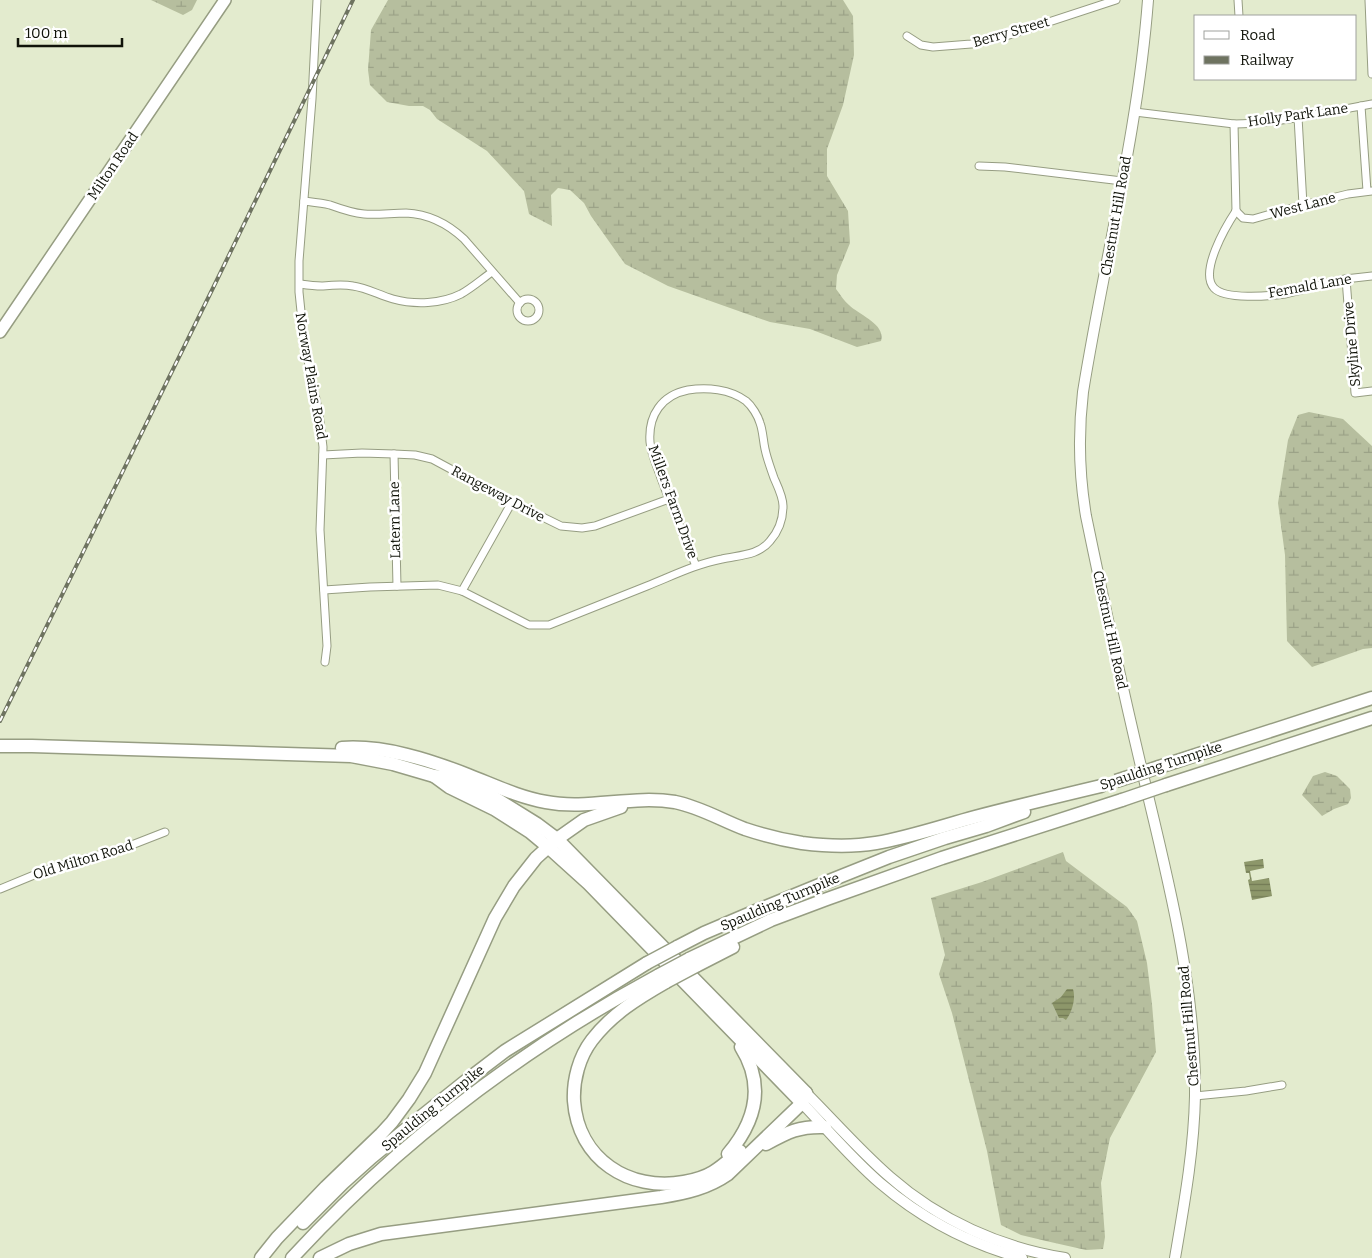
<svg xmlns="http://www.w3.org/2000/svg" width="1372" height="1258" font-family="Bitter,serif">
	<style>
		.wetland { fill: url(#wetland-marsh) }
		.water { fill: url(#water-rules) }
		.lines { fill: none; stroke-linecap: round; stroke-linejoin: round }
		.street-casing { stroke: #969d82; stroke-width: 9 }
		.secondary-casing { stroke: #969d82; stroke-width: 12 }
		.primary-casing { stroke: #969d82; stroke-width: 14 }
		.highway-casing { stroke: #969d82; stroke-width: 15 }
		.street { stroke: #fff; stroke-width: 7 }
		.secondary { stroke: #fff; stroke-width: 10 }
		.primary { stroke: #fff; stroke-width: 11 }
		.highway { stroke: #fff; stroke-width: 12 }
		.rail-casing { stroke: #6e7360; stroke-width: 4 }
		.rail { stroke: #fff; stroke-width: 2; stroke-dasharray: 5.5; stroke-linecap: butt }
		.highway-bridge-casing { stroke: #969d82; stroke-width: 15; stroke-linecap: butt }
		.highway-bridge { stroke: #fff; stroke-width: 12 }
		.labels { text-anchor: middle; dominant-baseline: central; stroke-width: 5; stroke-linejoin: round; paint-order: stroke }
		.street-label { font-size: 14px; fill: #101309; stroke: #fff }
	</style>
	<defs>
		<pattern id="wetland-marsh" width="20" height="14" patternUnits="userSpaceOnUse" patternTransform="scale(1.25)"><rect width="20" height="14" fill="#b6be9e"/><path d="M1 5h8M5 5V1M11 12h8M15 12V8" fill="none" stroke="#9ba287"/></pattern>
		<pattern id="water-rules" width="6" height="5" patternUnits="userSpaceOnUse" patternTransform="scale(1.25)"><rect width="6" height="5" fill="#8d976a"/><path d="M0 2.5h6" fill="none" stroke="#727a55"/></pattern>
	</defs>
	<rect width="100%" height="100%" fill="#e3ebce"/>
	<g class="wetland">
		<path d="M151 0H197L192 10 183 15Z"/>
		<path d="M388 0H843L853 16 854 55 843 105 827 149V176L848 211 850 243 837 275 836 289C840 294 844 301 849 305 859 315 886 324 881 341L857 347 810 329 770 322 668 286 625 264 591 216 584 203 570 190 558 188 551 195 552 226 529 214 524 191 487 151 437 119 430 110 423 106H409L387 102 370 85 368 70 371 30Z"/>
		<path d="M1309 412 1343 419 1372 446V648L1363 649 1312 667 1287 641 1285 555 1278 503 1288 440 1298 415Z"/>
		<path d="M1325 772 1337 776 1350 789 1351 798 1348 804 1334 809 1322 816 1302 795 1313 776Z"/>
		<path d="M1063 852 1066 861 1127 907 1137 921 1147 963 1152 1004 1156 1052 1110 1138 1101 1183 1105 1237 1103 1249 1086 1250 1046 1241 1021 1235 1001 1225 987 1151 952 1013 939 974 945 955 931 898 982 882Z"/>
	</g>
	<g class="water">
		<path d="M1263 859 1264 868 1250 871 1252 881 1269 878 1272 896 1252 900 1248 880 1250 879 1249 873H1246L1244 862Z"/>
		<path d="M1067 989H1073C1076 999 1072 1012 1066 1020L1063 1018H1059L1052 1003 1061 997Z"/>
	</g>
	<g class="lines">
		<defs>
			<g id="street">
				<path d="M317 0 312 99 299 261V292L304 341 319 414 323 447 320 530 327 646 325 662"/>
				<path d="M1238 0 1239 16"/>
				<path d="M1369 0 1372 74"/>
				<path d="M907 36 921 45 933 47 971 44 1003 37 1116 0"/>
				<path d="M1361 106 1367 191"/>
				<path d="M1135 112 1234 124C1280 123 1327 112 1372 104"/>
				<path d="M1298 117 1303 205"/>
				<path d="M1234 124 1236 211"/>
				<path d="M979 166 1005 167 1122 181"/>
				<path d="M304 201C312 202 322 203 330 205 341 209 352 213 364 214 378 215 392 213 406 213 428 214 448 224 464 239L520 303"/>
				<path d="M1236 211C1226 226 1199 272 1214 288 1225 300 1269 296 1285 294 1305 290 1325 283 1345 279 1354 278 1363 277 1372 276"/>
				<path d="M1236 211 1243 218 1253 219 1303 205 1348 194 1372 191"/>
				<path d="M1346 279 1355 393 1372 391"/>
				<path d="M300 284C307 285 315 286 322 286 333 285 343 284 353 286 367 288 379 295 393 299 415 305 441 304 461 294 472 288 482 279 492 272"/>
				<circle cx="528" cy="310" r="11"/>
				<path d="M394 454 397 586"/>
				<path d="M323 455 362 453 394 454 415 455 432 459 512 502 561 526 582 528 595 526 669 499"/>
				<path d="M324 590 370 587 438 585 462 591 529 625H549C582 612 614 599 647 586 672 576 696 564 722 559 739 555 758 556 770 541 778 532 783 519 783 506 783 497 778 487 774 478 771 469 767 459 765 449 763 440 763 431 760 423 758 416 752 406 746 401 730 389 707 387 688 390 662 395 648 415 650 442 651 454 657 466 661 478 672 508 684 537 696 566"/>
				<path d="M462 591 512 502"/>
				<path d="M0 889 51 868 124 848 165 832"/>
				<path d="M1195 1096 1246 1091 1282 1085"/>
			</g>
			<g id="secondary">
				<path d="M1148 0C1138 132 1104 261 1083 392 1078 434 1079 474 1086 516 1104 603 1123 691 1144 779 1169 883 1196 988 1195 1096 1194 1150 1184 1205 1175 1258"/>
				<path d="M806 1093C834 1121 860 1151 890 1177 939 1220 1001 1248 1065 1258"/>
				<path d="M802 1103C828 1130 852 1159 880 1183 921 1218 970 1244 1022 1258"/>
			</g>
			<path id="primary" d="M0 332 225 0"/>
			<g id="highway">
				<path d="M0 746H32L351 756 393 764 434 776 453 778 495 798 537 824 557 839 806 1093"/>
				<path d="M342 748C384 745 430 760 468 775 494 785 518 797 546 802 588 810 632 795 675 802 700 807 721 820 745 829 763 835 783 840 802 843 826 846 852 847 876 843 910 837 942 826 975 817 1017 806 1059 796 1101 786"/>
				<path d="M1159 767 1372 698"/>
				<path d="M434 776 449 787 494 809 530 832 548 847 589 884 802 1103"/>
				<path d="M1166 785 1372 718"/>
				<path d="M677 947 704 933 758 910 829 881 889 857 945 838 986 826 1024 812"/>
				<path d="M689 959 771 920 827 899 942 858 1122 800"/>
				<path d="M696 966 733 947"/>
				<path d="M666 982C638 998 612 1014 592 1040 579 1057 573 1080 574 1101 578 1159 629 1192 684 1182 694 1180 705 1177 713 1172 723 1166 731 1158 740 1151"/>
				<path d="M766 1144C788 1132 799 1126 825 1127"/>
				<path d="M728 1154C756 1121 765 1085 741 1047"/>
				<path d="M303 1223 343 1183 372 1157 417 1120 467 1080 505 1051 647 963"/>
				<path d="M261 1258 277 1238 326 1187 381 1134 392 1122 409 1099 425 1073 495 918 514 886 536 858 557 839 584 820 621 807"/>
				<path d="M292 1258C397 1144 523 1048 659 975"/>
				<path d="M320 1258 349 1244 381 1234 661 1197C686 1193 708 1188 728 1174L802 1103 806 1093"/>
			</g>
		</defs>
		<use href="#street" class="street-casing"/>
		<use href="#secondary" class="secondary-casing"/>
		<use href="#primary" class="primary-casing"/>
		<use href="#highway" class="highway-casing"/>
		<use href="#street" class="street"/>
		<use href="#secondary" class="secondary"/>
		<use href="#primary" class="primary"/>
		<use href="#highway" class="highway"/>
		<defs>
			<path id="rail" d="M0 721 213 288 353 0"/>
		</defs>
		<use href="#rail" class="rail-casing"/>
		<use href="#rail" class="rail"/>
		<defs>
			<g id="highway-bridge">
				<path d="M1116 781 1159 767"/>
				<path d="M1122 800 1166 785"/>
				<path d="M647 963 677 947"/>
				<path d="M659 975 689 959"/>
				<path d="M666 982 696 966"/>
			</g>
		</defs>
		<use href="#highway-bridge" class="highway-bridge-casing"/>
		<use href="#highway-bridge" class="highway-bridge"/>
	</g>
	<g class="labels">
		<g class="street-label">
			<text transform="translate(1011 32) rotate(-16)">Berry Street</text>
			<text transform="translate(1298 115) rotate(-8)">Holly Park Lane</text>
			<text transform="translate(113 166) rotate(-56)">Milton Road</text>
			<text transform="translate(1303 206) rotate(-15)">West Lane</text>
			<text transform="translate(1116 216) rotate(-80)">Chestnut Hill Road</text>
			<text transform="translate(1310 286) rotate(-10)">Fernald Lane</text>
			<text transform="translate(1352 344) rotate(-95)">Skyline Drive</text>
			<text transform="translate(311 376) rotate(80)">Norway Plains Road</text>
			<text transform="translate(498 494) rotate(28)">Rangeway Drive</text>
			<text transform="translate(673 502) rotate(70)">Millers Farm Drive</text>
			<text transform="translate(395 520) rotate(-91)">Latern Lane</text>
			<text transform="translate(1110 630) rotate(78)">Chestnut Hill Road</text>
			<text transform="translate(1161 766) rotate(-18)">Spaulding Turnpike</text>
			<text transform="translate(83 860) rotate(-17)">Old Milton Road</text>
			<text transform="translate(780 902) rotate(-23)">Spaulding Turnpike</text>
			<text transform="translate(1189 1026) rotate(-95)">Chestnut Hill Road</text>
			<text transform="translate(433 1108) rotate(-39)">Spaulding Turnpike</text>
		</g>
	</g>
	<rect x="1194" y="15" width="162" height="65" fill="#ffffff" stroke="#9fa19d"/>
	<rect x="1204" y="31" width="25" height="8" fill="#ffffff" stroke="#9fa19d"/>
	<text x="1240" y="40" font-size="15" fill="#101309">Road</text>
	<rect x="1204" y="56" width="25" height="8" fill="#6e7360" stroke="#9fa19d"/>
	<text x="1240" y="65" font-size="15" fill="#101309">Railway</text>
	<path d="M18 38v8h104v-8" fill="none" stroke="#101309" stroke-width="2.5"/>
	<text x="25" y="38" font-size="15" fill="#101309" stroke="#ffffff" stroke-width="4" paint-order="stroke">100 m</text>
</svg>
